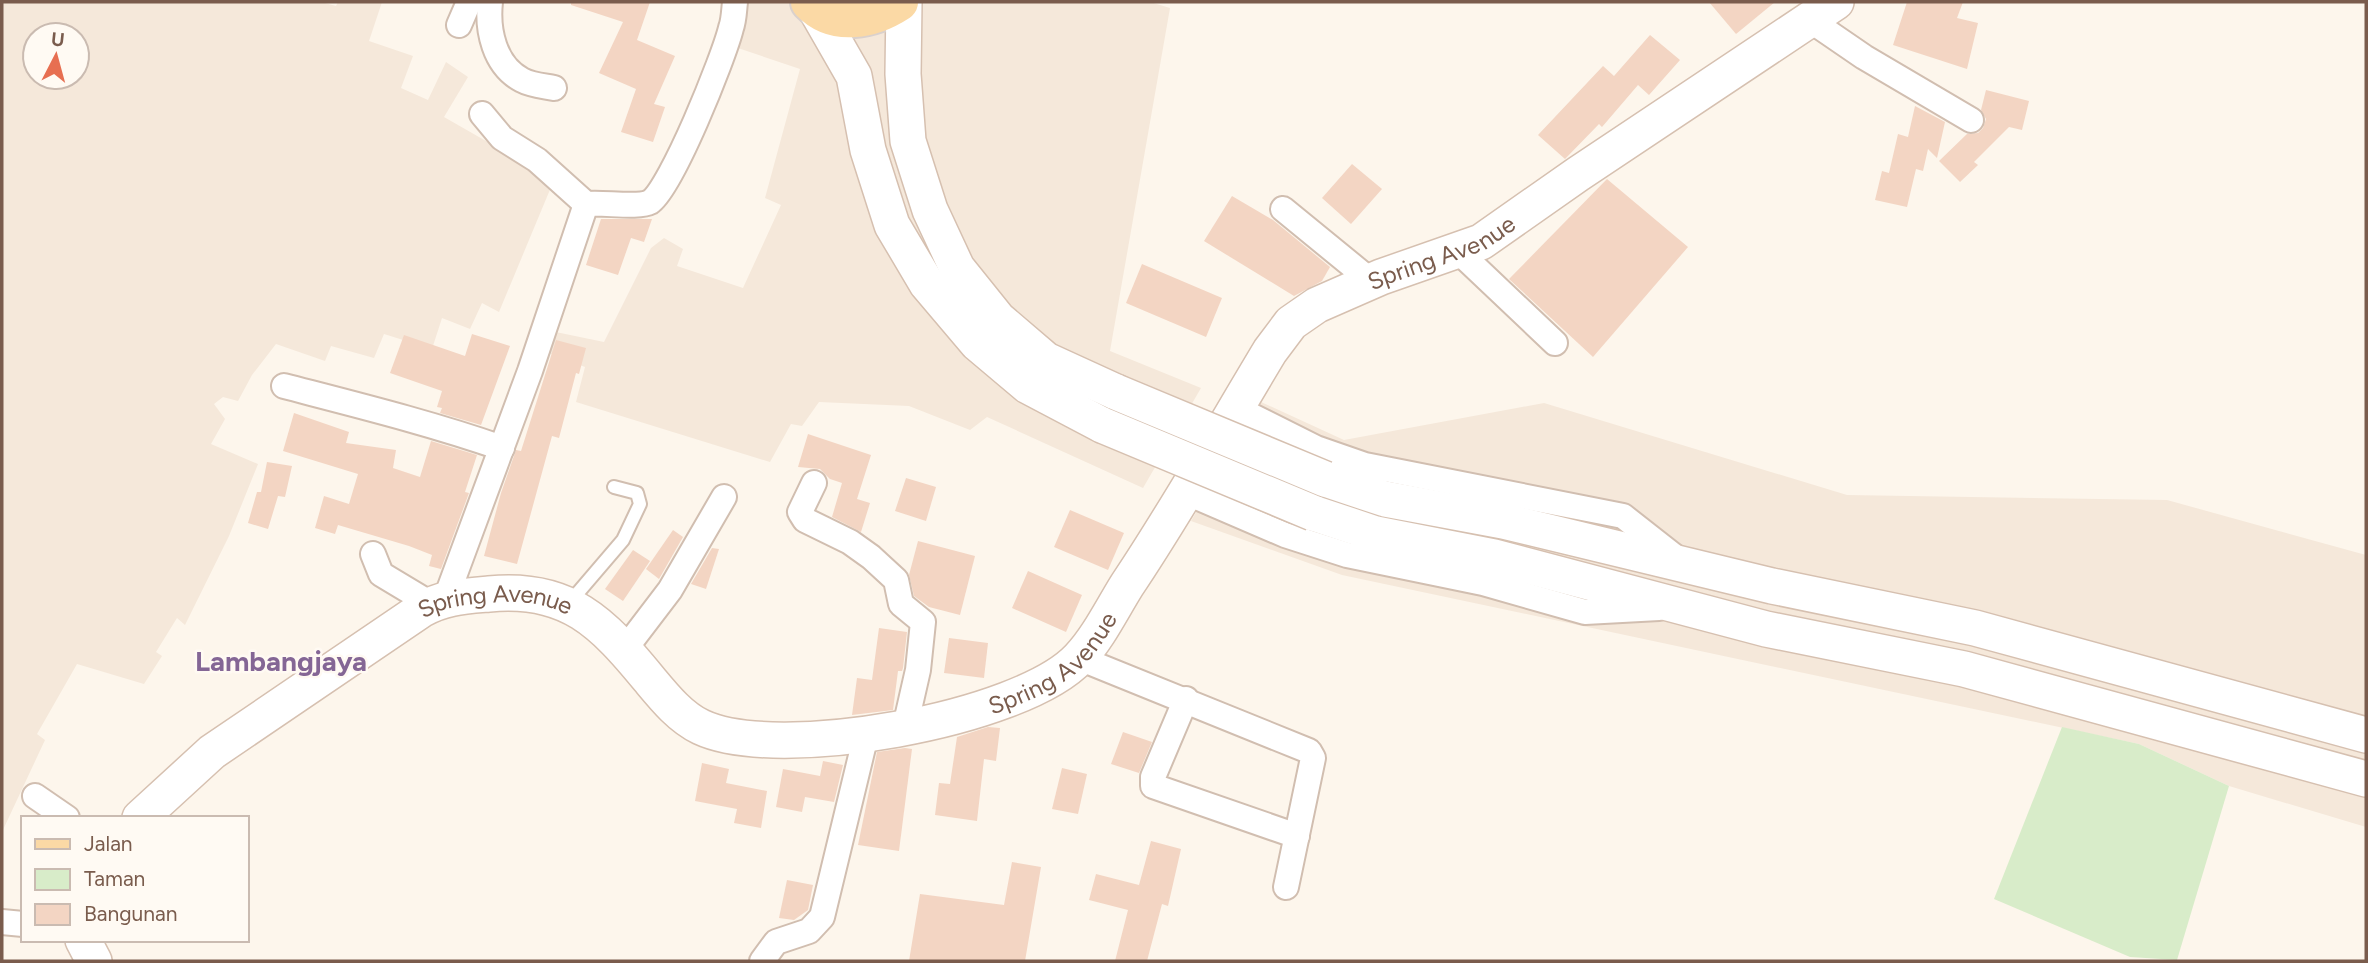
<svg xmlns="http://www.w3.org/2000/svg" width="2368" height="963" font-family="Figtree,sans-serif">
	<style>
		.residential { fill: #f5e8da; fill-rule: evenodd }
		.green { fill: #d8ecc9 }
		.building { fill: #f3d5c3 }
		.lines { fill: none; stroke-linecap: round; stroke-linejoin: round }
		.lane-casing { stroke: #d1beb0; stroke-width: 16 }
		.street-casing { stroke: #d1beb0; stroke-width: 28 }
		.secondary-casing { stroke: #d6c0b0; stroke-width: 38 }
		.primary-casing { stroke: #dad1cd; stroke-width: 42 }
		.lane { stroke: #fff; stroke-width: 12 }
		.street { stroke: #fff; stroke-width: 24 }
		.secondary { stroke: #fff; stroke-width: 35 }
		.primary { stroke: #fbd9a5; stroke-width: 38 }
		.secondary-bridge-casing { stroke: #d6c0b0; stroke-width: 38; stroke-linecap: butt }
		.secondary-bridge { stroke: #fff; stroke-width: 35 }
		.labels { text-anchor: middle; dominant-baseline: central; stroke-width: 5; stroke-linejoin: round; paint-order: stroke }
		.street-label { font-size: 24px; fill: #7a5c4d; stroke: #fffaf3 }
		.quarter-label { font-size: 28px; font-weight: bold; fill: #846695; stroke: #fffaf3 }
	</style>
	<rect width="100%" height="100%" fill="#fdf6ec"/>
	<g class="residential">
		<path d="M2 2H321L336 6 338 2H382L369 41 413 56 401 88 428 100 446 62 468 77 444 117 554 180 499 312 482 303 470 329 442 318 432 349 384 334 374 358 331 346 325 361 276 344 252 375 238 401 223 397 214 404 225 419 211 444 258 464 229 536 185 625 177 618 156 652 162 656 144 684 77 664 37 734 45 740 2 832ZM35 35H77V77H35Z"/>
		<path d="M742 2H1150L1170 8 1110 351 1201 388 1143 488 987 417 970 430 909 406 819 402 802 426 791 424 770 462 576 402 585 367 538 349 546 330 604 342 651 248 664 238 683 249 677 266 743 288 781 205 765 198 800 69 732 46Z"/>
		<path d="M1261 402 1344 440 1544 403 1847 495 2167 500 2366 555V827L2229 786 2139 744 1342 575 1191 521Z"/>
	</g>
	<path class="green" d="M2062 727 2139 744 2229 786 2177 960 2130 957 1994 899Z"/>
	<g class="building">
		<path d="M571 2H650L637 40 675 56 654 104 665 107 653 142 621 132 636 89 599 73 623 22 571 5Z"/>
		<path d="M1709 2H1775L1736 34Z"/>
		<path d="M1907 2H1963L1957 18 1978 23 1967 69 1893 45Z"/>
		<path d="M1650 35 1680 60 1649 95 1638 85 1602 127 1599 124 1565 159 1538 135 1603 66 1614 76Z"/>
		<path d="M1986 90 2029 101 2022 130 2009 127 1974 162 1978 165 1960 182 1939 161 1967 134 1978 133 1983 128 1986 119 1981 110Z"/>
		<path d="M1915 106 1945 122 1937 158 1928 149 1923 171 1916 169 1907 207 1875 200 1882 171 1889 173 1898 134 1908 137Z"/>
		<path d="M1352 164 1382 189 1351 224 1322 198Z"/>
		<path d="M1607 179 1688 247 1593 357 1509 279Z"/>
		<path d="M1232 196 1273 220 1330 267 1322 281 1294 296 1204 241Z"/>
		<path d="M601 219H652L644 242 631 238 618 275 586 265Z"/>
		<path d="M1142 264 1222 298 1206 337 1126 303Z"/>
		<path d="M472 334 510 346 481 425 440 413 442 408 437 407 442 391 390 373 404 335 465 356Z"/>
		<path d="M556 340 586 348 579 374 576 373 559 438 552 436 517 564 484 556 501 493 516 450 521 451Z"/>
		<path d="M294 413 349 432 346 443 396 450 393 468 420 477 431 441 477 455 465 492 469 493 441 569 429 566 432 555 409 546 338 525 335 534 315 528 324 496 349 504 358 474 283 451Z"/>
		<path d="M808 434 871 455 857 499 870 503 861 532 832 517 842 483 830 479 820 469 798 467Z"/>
		<path d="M267 462 292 466 285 497 278 496 268 529 248 523 257 492H261Z"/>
		<path d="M906 478 936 487 926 521 895 511Z"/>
		<path d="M1070 510 1124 533 1108 570 1054 547Z"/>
		<path d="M673 530 683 537 659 579 646 569Z"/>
		<path d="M918 541 975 556 960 615 929 607 914 596 909 575Z"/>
		<path d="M712 548 719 549 706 589 691 584Z"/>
		<path d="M633 550 650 561 623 601 605 589Z"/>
		<path d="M1028 571 1082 595 1066 632 1012 608Z"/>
		<path d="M879 628 907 632 903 668 902 671H898L893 710 852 715 857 678 872 680Z"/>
		<path d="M949 638 988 643 984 678 944 673Z"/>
		<path d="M988 727 1000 728 996 761 984 759 977 821 935 815 939 783 950 784 957 737Z"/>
		<path d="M1123 732 1152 742 1139 773 1111 764Z"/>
		<path d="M905 748 912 749 899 851 858 845 877 752Z"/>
		<path d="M823 761 843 765 834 802 805 797 802 812 776 807 783 769 820 776Z"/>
		<path d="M702 763 729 769 726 783 767 791 761 828 734 823 737 809 695 801Z"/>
		<path d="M1062 768 1087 774 1078 814 1052 809Z"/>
		<path d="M1151 841 1181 849 1168 906 1162 904 1147 961H1115L1128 910 1089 900 1096 874 1139 885Z"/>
		<path d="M1012 862 1041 867 1025 961H909L920 894 1004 905Z"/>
		<path d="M787 880 813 885 808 910 794 920 779 918Z"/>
	</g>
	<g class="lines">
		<defs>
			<path id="lane" d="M570 602 623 540 640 504 637 493 614 487"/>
			<g id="street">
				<path d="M490 2C487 30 494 65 522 80 531 85 544 86 554 88"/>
				<path d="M1810 20 1864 57 1971 120"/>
				<path d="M459 25 469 2"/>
				<path d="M482 114 502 138 537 160 586 204"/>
				<path d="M1283 209 1371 281"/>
				<path d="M1458 251 1555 343"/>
				<path d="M284 386C357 405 430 423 502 448"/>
				<path d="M1236 408 1316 448 1365 465 1623 516 1679 560"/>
				<path d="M814 483 800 512 805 520 850 542 871 557 896 580 901 604 923 622 918 670 905 727"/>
				<path d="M1185 492 1285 535 1347 555 1483 583 1585 612 1659 608"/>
				<path d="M373 554 381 574 431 604"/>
				<path d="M446 598 530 371 586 204C602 202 639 208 650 202 671 189 724 57 731 28 734 20 734 10 735 2"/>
				<path d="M625 649 670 590 724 497"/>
				<path d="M1079 658 1309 751 1313 758 1286 887"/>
				<path d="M1186 699 1153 777V786L1297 836"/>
				<path d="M35 796 67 818"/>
				<path d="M2 922 23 924"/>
				<path d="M762 961 776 942 809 931 822 917 866 735"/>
			</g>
			<g id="secondary">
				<path d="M904 2 903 74 908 141 930 210 957 268 998 319 1046 360 1116 392"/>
				<path d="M815 8 854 76 868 150 892 225 927 284 977 343 1028 386 1102 425"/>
				<path d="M1325 479 1385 499 1503 521 1772 586 1975 628 2366 735"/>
				<path d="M1313 513 1376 534 1494 557 1766 629 1964 669 2366 779"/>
				<path id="s1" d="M140 818 212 752 421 610C443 597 465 596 489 594 568 586 603 623 649 679 664 697 680 717 701 727 777 763 1021 720 1079 658 1098 638 1112 609 1127 585 1178 509 1223 429 1270 351L1291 323 1317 305 1381 277 1481 242 1578 174 1836 2"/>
				<path d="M83 940 94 961"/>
			</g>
			<path id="primary" d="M810 2C835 28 873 19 899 2"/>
		</defs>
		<use href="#lane" class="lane-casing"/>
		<use href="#street" class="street-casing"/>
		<use href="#secondary" class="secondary-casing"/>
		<use href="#primary" class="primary-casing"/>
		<use href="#lane" class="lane"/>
		<use href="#street" class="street"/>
		<use href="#secondary" class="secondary"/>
		<use href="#primary" class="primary"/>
		<defs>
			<g id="secondary-bridge">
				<path d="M1116 392 1325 479"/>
				<path d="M1102 425 1313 513"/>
			</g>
		</defs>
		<use href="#secondary-bridge" class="secondary-bridge-casing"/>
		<use href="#secondary-bridge" class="secondary-bridge"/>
	</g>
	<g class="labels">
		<g class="street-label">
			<text stroke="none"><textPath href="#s1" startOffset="1643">Spring Avenue</textPath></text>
			<text stroke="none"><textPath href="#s1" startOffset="427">Spring Avenue</textPath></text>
			<text stroke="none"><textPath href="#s1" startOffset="1055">Spring Avenue</textPath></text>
		</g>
		<g class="quarter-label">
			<text x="281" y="661">Lambangjaya</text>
		</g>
	</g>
	<rect width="2368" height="963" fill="none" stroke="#7a5c4d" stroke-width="7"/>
	<rect x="21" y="816" width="228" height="126" fill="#fffaf3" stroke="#cabbb1" stroke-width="2"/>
	<rect x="35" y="839" width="35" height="10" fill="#fbd9a5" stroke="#cabbb1" stroke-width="2"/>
	<text x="84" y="851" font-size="21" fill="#7a5c4d">Jalan</text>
	<rect x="35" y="869" width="35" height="21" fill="#d8ecc9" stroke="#cabbb1" stroke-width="2"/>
	<text x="84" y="886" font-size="21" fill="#7a5c4d">Taman</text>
	<rect x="35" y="904" width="35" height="21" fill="#f3d5c3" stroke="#cabbb1" stroke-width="2"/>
	<text x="84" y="921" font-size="21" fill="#7a5c4d">Bangunan</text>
	<g transform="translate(56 56) rotate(6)"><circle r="33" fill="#fffaf3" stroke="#cabbb1" stroke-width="2"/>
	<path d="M0-5L12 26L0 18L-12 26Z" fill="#e76f51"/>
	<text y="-10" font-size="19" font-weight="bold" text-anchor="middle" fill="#7a5c4d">U</text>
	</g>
</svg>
